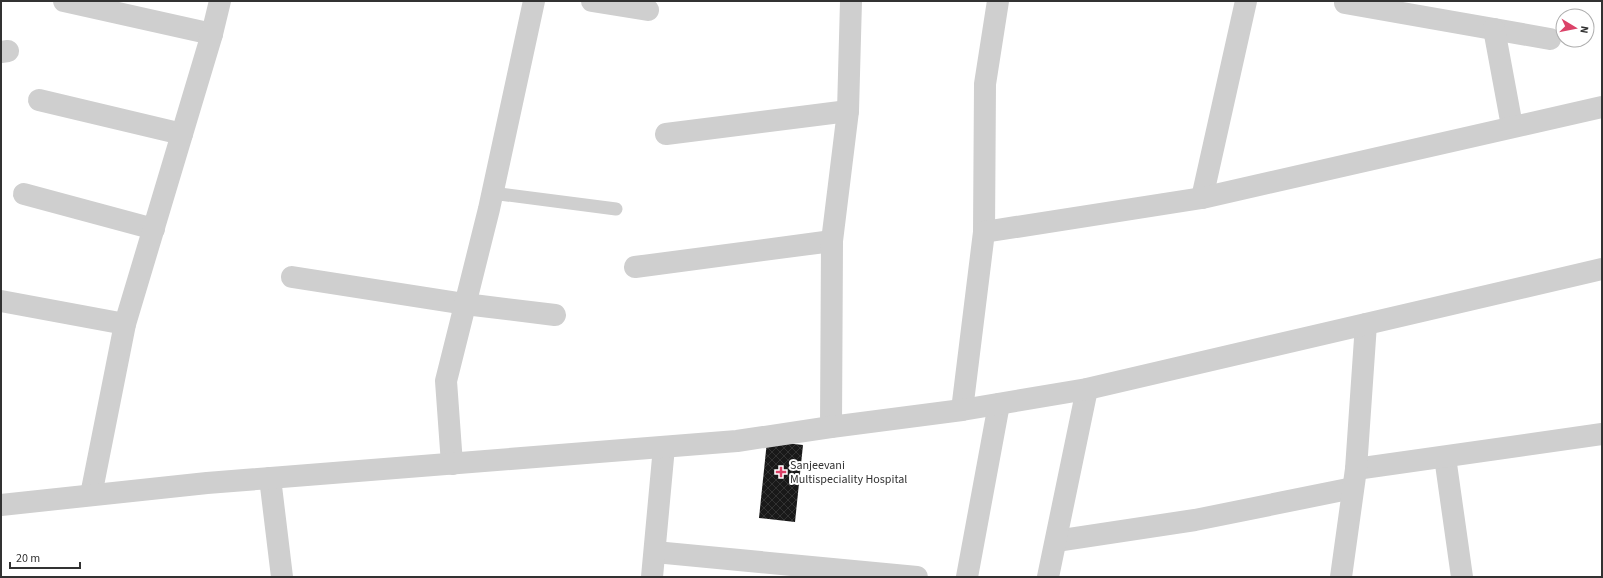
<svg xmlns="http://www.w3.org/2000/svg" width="1603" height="578" font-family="'Source Sans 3',sans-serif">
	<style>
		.building { fill: url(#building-cross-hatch) }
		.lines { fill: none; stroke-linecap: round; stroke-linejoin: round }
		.service { stroke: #cfcfcf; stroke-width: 13 }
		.minor { stroke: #cfcfcf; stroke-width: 22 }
		.tertiary { stroke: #cfcfcf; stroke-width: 22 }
		.poi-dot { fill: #db4268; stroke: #fff; stroke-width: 1.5 }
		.labels { text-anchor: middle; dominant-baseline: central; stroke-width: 4; stroke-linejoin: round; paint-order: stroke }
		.poi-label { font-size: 12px; fill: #323232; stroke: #fff; text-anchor: start }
	</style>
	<defs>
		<pattern id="building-cross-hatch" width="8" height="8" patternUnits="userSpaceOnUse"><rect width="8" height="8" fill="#191919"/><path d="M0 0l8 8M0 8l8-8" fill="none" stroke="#323232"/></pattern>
	</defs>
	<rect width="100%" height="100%" fill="#fff"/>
	<path class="building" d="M767 441 803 445 795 522 759 518Z"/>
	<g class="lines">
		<path class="service" d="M492 193 616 209"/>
		<g class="minor">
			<path d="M64 1 212 34"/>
			<path d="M592 1 648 10"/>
			<path d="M1345 3 1550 39"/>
			<path d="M1494 29 1512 126"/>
			<path d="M1 52 8 51"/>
			<path d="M39 100 182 134"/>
			<path d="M666 134 848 111"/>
			<path d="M24 194 154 229"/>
			<path d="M1202 198 1246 1"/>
			<path d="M984 232 985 84 998 1"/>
			<path d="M635 267 832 241"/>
			<path d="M292 277 465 304 555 315"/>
			<path d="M1 301 125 324"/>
			<path d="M962 410 984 232 1202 198 1602 107"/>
			<path d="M831 427 832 241 848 111 851 1"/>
			<path d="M1445 457 1462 577"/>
			<path d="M452 464 446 381 489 209 534 1"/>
			<path d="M1356 469 1602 434"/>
			<path d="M270 478 282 577"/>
			<path d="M91 495 125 324 212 34 220 1"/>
			<path d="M1056 541 1195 520 1353 488"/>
			<path d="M655 552 917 577"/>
			<path d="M652 577 664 447"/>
			<path d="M967 577 999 404"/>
			<path d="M1048 577 1087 389"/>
			<path d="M1341 577 1356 469 1366 324"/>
		</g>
		<path class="tertiary" d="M1 505 207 483 737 441 831 427 962 410 1087 389 1602 269"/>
	</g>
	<path class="poi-dot" d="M779 466h4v4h4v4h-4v4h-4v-4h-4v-4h4z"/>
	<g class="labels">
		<g class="poi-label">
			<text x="790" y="465">Sanjeevani<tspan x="790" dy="14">Multispeciality Hospital</tspan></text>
		</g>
	</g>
	<rect width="1603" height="578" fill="none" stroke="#323232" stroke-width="4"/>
	<g transform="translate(1575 28) rotate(100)"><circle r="19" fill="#ffffff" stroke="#adadad"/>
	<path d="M0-3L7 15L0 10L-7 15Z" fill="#db4268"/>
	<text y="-6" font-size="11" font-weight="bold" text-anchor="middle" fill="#323232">N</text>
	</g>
	<path d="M10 562v6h70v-6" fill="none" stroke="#323232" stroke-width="2"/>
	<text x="16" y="562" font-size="12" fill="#323232" stroke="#ffffff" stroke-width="3" paint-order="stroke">20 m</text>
</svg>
